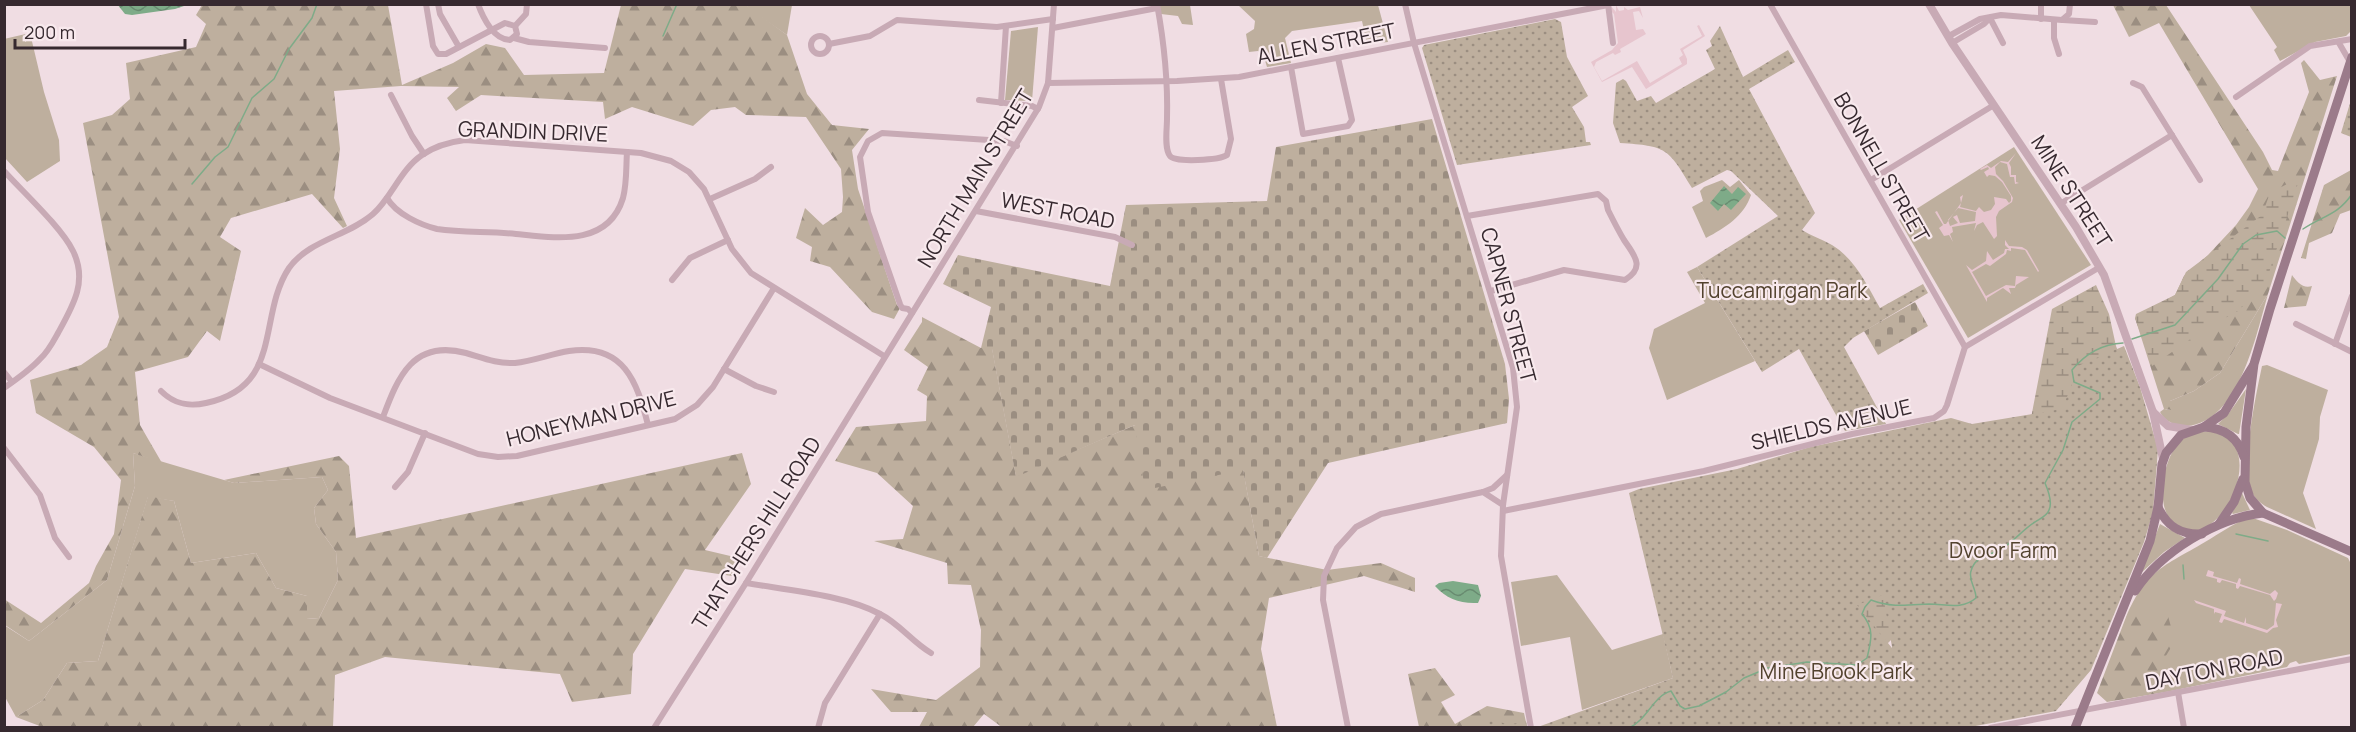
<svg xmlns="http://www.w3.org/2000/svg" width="2356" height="732" font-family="Manrope,sans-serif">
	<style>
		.green { fill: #beaf9e }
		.forest { fill: url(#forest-firs) }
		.wetland { fill: url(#wetland-marsh) }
		.cemetery { fill: url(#cemetery-stones) }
		.park { fill: url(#park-dots); fill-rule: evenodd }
		.plaza { fill: #e7c5ce; fill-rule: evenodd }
		.water { fill: url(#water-waves) }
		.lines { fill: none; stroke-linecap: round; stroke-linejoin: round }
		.stream { stroke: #7eab88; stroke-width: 1.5 }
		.minor { stroke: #c8aab5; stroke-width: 6 }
		.tertiary { stroke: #c8aab5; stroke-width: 8 }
		.secondary { stroke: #9b7b8a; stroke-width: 9 }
		.labels { text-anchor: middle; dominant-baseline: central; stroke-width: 4.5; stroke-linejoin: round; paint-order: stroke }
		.street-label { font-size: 21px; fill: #36292f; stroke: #f8e9ed }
		.park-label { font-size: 21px; fill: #52422e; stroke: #f8e9ed }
	</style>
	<defs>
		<pattern id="forest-firs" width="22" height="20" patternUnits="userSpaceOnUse" patternTransform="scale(1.5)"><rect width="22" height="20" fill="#beaf9e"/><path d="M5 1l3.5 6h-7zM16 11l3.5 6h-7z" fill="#9b8e81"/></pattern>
		<pattern id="wetland-marsh" width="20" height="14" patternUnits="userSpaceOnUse" patternTransform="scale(1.5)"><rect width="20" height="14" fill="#beaf9e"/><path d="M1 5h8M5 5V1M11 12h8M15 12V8" fill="none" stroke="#9b8e81"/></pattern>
		<pattern id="cemetery-stones" width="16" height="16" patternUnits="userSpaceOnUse" patternTransform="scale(1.5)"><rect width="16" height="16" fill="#beaf9e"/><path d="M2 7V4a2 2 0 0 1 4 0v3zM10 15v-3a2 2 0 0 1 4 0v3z" fill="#9b8e81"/></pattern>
		<pattern id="park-dots" width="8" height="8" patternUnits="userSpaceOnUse" patternTransform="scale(1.5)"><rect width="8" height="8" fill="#beaf9e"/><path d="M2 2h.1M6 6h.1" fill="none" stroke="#9b8e81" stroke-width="1.8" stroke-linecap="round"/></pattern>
		<pattern id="water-waves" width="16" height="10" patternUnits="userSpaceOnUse" patternTransform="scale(1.5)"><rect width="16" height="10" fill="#7eab88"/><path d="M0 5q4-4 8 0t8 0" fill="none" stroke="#688b70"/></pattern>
	</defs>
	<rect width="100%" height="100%" fill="#f0dde3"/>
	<g class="green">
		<path d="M746 5H792L787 35 751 10Z"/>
		<path d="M1159 5H1190L1193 25 1182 24 1178 16 1161 14Z"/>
		<path d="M1238 5H1378L1388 42 1367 44 1362 21 1292 31 1285 38 1291 63 1267 67 1263 54 1258 51 1249 52 1246 34 1254 29 1255 21Z"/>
		<path d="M2249 5H2351V31L2346 36 2315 42 2280 61 2274 50 2277 47Z"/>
		<path d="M1038 27 1032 101 1005 100 1011 31Z"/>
		<path d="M30 33 44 92 59 140 60 161 27 182 5 158 4 39Z"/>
		<path d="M2014 147 2091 265 1968 338 1899 220Z"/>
		<path d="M1722 180 1730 187 1739 180 1751 195C1744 216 1725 228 1706 238L1692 207 1703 201 1700 191 1704 187Z"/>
		<path d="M1697 267 1755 361 1667 400 1649 348 1654 329 1705 303 1687 272Z"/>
		<path d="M2268 294C2256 335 2239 422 2187 426 2176 426 2165 422 2160 412L2164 409 2170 410V401L2194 391 2220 373Z"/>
		<path d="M2267 365 2328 390 2320 417 2319 439 2303 493 2316 529 2267 507C2260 503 2254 498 2251 490 2241 463 2256 395 2262 366Z"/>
		<path d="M2246 389 2239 434H2238L2218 424 2229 413Z"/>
		<path d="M2210 431C2275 439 2219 559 2175 525 2153 508 2163 453 2184 438 2192 433 2202 432 2210 431Z"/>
		<path d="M133 453 234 483 322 477 328 490 314 508 316 524 336 552 338 580 319 618 306 619 307 596 276 588 256 553 191 563 174 501 148 497 98 661 67 663 43 700 16 717 5 697 4 625 29 641 107 580 135 486Z"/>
		<path d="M2242 493 2250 510 2233 514 2232 513Z"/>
		<path d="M2250 517 2287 530 2348 558 2351 564V654L2299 664 2296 661 2290 663 2287 667 2166 692 2126 617C2147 569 2163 567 2205 542 2220 533 2233 524 2250 517Z"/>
		<path d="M2160 524 2185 538 2164 552 2141 573Z"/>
		<path d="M1557 575 1612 650 1663 634 1673 678 1582 710 1570 637 1521 646 1511 582Z"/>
	</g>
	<g class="forest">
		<path d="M202 5H388L402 85 453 63 486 44 505 48 524 75 604 73 621 5H746L787 35 807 94 832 125 869 129 852 150 858 189 897 305 900 308 894 319 872 312 830 267 810 261 812 247 796 238 805 208 823 225 842 212 843 197 841 169 806 117 746 115 735 107 711 110 693 126 632 107 605 119 603 102 481 95 456 111 447 98 459 87 401 86 334 91 340 149 334 198 347 226 343 228 312 194 231 218 220 237 241 251 220 341 207 331 188 357 135 372 140 425 162 463 133 453 135 486 107 580 29 641 5 625 4 599 41 623 89 583 96 566 114 534 121 480 94 447 36 413 30 380 81 365 107 347 119 317 83 123 112 115 130 99 126 63 196 47 206 24 196 15Z"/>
		<path d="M2113 5H2166L2263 152 2272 170 2278 171 2309 92 2301 63 2304 60 2320 80 2337 76 2268 294 2220 373 2194 391 2170 401 2171 410 2164 409 2135 318 2175 295 2184 276 2208 255 2236 225 2249 207 2258 189 2159 23 2129 37Z"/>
		<path d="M2351 170V210L2340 214 2332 233 2309 243 2306 259 2301 258 2324 185Z"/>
		<path d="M2292 275C2297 282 2303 289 2312 286L2306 306 2284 308Z"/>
		<path d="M922 317 981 348H992L1016 476 1135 425 1243 469 1259 556 1327 570 1381 563 1415 578V592L1364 576 1269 598 1261 649 1277 727 1003 728 984 714 973 727H919L927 712H891L871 689 936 700 980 667 981 630 971 585 948 584 947 563 874 541 903 539 913 506 877 473 835 461 856 427 926 421 927 396 917 390 928 367 904 350 922 322Z"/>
		<path d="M742 453 751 484 705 550 743 559 732 576 685 569 633 654 631 694 572 702 560 674 385 657 335 675 333 727 45 728 16 717 43 700 67 663 98 661 148 496 174 501 191 563 256 553 276 588 307 596V619L319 618 338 580 336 552 316 524 314 508 328 490 322 477 234 483 224 480 339 456 349 466 356 538Z"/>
		<path d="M2149 613 2168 616 2175 641 2164 659 2166 692 2107 702 2097 693 2126 617Z"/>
		<path d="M1435 668 1455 695 1441 702 1455 724 1487 706 1524 713 1527 727H1419L1408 674Z"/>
	</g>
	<g class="wetland">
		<path d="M2300 177 2266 282 2238 311 2202 331 2152 366 2135 318 2136 314 2175 295 2186 272 2262 215 2270 193Z"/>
		<path d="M2096 285 2109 314 2116 346 2141 412 1892 639 1867 664 1610 728 1855 602 2031 418 2052 309Z"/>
	</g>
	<g class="cemetery">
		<path d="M1432 119 1505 364 1509 399 1507 423 1328 463 1267 558 1259 556 1243 470 1145 490 1135 425 1016 477 992 349 981 348 991 307 943 284 958 255 1110 286 1126 205 1267 201 1276 147Z"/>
		<path d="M1915 302 1928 326 1878 355 1864 331Z"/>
	</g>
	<g class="park">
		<path d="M1555 19 1561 22 1567 57 1588 96 1572 107 1584 127 1586 142H1590L1591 145 1457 165 1422 48 1424 45Z"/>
		<path d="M1720 26 1743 77 1788 50 1795 62 1749 89 1815 213 1802 230C1811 236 1822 239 1832 245 1855 259 1867 285 1880 308L1923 284 1928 293 1853 338 1844 347 1886 424 1845 431 1799 349 1762 372 1697 267 1778 216 1731 171 1727 170 1692 188C1668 148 1667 146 1620 143L1613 123 1616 83 1623 79 1626 81 1637 101 1651 96 1656 103 1715 69 1706 50 1712 46 1710 41Z"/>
		<path d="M2351 100V137L2341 133Z"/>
		<path d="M2124 346 2140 387 2158 449 2153 512 2144 542 2091 670 2056 711 1965 728H1535L1673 678 1629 493 1639 489 1737 469 1810 447 1951 418 1972 424 2062 409 2080 365ZM1883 595 1892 647V648L1857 605Z"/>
		<path d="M1493 719 1508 725 1526 721 1527 727H1476Z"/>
	</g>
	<g class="plaza">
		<path d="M1610 5 1616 12V5L1619 11 1624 10V7L1628 10 1640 7 1643 18 1639 11 1633 12 1636 30 1643 29 1646 34 1620 49 1621 52 1615 55 1613 53 1596 62 1594 67 1602 81 1637 61 1650 83 1682 64 1679 58 1683 55 1680 49 1702 36 1697 26 1699 25 1705 36 1683 50 1687 59V64L1646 89 1632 67 1602 82 1591 62 1612 50 1618 43 1614 14 1611 11Z"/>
		<path d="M2016 153 2009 163 2011 167V175H2016V182L2019 183 2015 184 2014 177H2010L2007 164 2000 162 1995 167 1996 174 2003 181 2013 198 2012 202 1999 211 1996 217 1997 236 1994 239 1983 222 1977 225 1974 231 1976 223 1952 227 1953 232 1950 234 1953 242 1949 235 1944 236 1939 228 1943 225 1935 212 1937 211 1944 224H1946L1961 203 1960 197 1963 195 1960 207 1976 211 1979 207 1984 212 1991 210 1995 204 1994 197 2006 199 2009 203 2011 201V196L2002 182 1995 176 1989 175 1987 177 1984 172 1989 169 1988 167 1981 170 1980 169 1987 165 1991 168 2001 161 2008 162ZM1958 208 1976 212 1975 221 1960 223 1957 215 1953 217 1958 223 1950 226 1948 220Z"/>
		<path d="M2005 240 2009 246 2022 247 2027 250 2039 271 2038 272 2025 250 2011 248V251L2007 250 2006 254 1990 266 1986 264 1972 272 1986 296 2006 285 2015 286 2016 276 2029 277 2016 285 2015 288H2009L2011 294 2003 288 1987 298V302L1966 265 1972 270 1986 261 1987 251 1993 260 2004 253 2005 249H2009L2005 245Z"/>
		<path d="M2208 570 2214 572 2213 576 2237 583 2239 578 2241 579 2240 584 2270 594 2275 590 2278 593 2276 599 2274 601 2270 595 2240 586 2238 589 2236 588V584L2222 580 2220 583 2217 582V579L2206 576Z"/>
		<path d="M2194 600 2226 611 2224 616 2244 623 2246 617V623L2267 630 2274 625 2276 603 2282 604 2276 620 2278 627 2273 628 2267 633 2224 619 2222 623 2219 622 2222 614 2215 612 2214 614V609L2196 603Z"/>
	</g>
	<g class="water">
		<path d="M117 4H187V5L175 9 132 15 125 14Z"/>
		<path d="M1724 186 1732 194 1738 187 1746 194 1731 210 1724 204 1718 211 1710 203Z"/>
		<path d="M1453 581 1478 585 1481 596 1478 603C1460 604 1447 599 1435 586L1439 583Z"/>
	</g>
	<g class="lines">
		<g class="stream">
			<path d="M663 36 677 4"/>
			<path d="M192 184 215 157 228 147 252 98 274 79 289 49 312 18 317 4"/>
			<path d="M2303 229C2322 216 2338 215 2352 194"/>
			<path d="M2132 339 2175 325 2218 279 2243 244 2256 235 2277 231 2285 238"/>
			<path d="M2236 534 2268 541"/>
			<path d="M2183 565 2184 579"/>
			<path d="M1629 728C1647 720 1653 696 1671 691L1680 706 1685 709 1699 706 1726 692 1744 678 1768 668 1807 662 1857 665 1867 658C1871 641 1875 629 1862 614L1865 607 1871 600C1892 608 1908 605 1929 604 1946 604 1962 610 1976 598 1976 588 1968 580 1971 571 1975 556 1987 557 1999 550 2013 543 2022 530 2035 522 2041 518 2047 516 2049 510 2053 502 2048 490 2045 483L2063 450 2072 422 2100 399V393L2074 382 2072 370C2086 353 2102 344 2123 343"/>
		</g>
		<g class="minor">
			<path d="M426 4 433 46 438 54H446L505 23 515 26 517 34 510 40C494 40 483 18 478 4"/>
			<path d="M438 4 440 14 459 47"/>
			<path d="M1157 4C1164 42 1168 81 1167 119 1167 129 1164 148 1170 156 1175 163 1220 160 1227 155L1231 139 1221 79"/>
			<path d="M1405 4 1414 43 1513 368 1517 407 1503 505 1501 556 1531 728"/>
			<path d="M1608 4 1613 43"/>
			<path d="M1770 4 1965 347"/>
			<path d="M1990 18 2003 43"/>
			<path d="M2041 19V4"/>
			<path d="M2063 20 2095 22"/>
			<path d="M2054 21V38L2059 54"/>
			<path d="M515 26 526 14 527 4"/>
			<path d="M1053 28 1157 8"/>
			<circle cx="820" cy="45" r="9"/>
			<path d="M1949 36 1980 19 2001 15 2062 20 2069 14 2070 4"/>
			<path d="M514 38 529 42 605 48"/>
			<path d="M1952 43 1984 24 1990 18"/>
			<path d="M2339 43 2350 62"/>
			<path d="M829 44 870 36 897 20 997 27 1053 19"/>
			<path d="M1291 67 1303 134 1348 126 1352 120 1338 58"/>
			<path d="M1048 83 1177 81 1239 77 1608 5"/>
			<path d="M2133 83 2142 87 2200 180"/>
			<path d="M391 95 412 136 424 154"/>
			<path d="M2236 97 2310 46 2352 39"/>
			<path d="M979 100 1032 106 1038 109"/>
			<path d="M1001 103 1006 26"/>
			<path d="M4 171C23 192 62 228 73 251 88 281 73 306 58 333 53 342 48 352 40 359 30 370 17 379 4 388"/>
			<path d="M1871 180 1994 105"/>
			<path d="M387 198C396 214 421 225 437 229 463 233 490 231 516 234 556 238 608 247 623 198 627 183 626 166 627 152"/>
			<path d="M710 199 755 179 771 167"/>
			<path d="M2060 204 2172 135"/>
			<path d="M976 211 1115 237 1132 245"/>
			<path d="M1467 216 1598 194 1606 201 1608 210C1613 220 1618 230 1624 240 1634 255 1646 267 1625 280L1564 270 1491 291"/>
			<path d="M672 280 690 258 728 240"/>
			<path d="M912 313 908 309 902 308 900 304 868 212 860 157 868 141 882 133 1004 141 1017 146"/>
			<path d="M2296 324 2352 352"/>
			<path d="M2335 344 2352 296"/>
			<path d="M259 364 330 398 478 454 498 457 517 456 675 419 697 405 713 387 774 288"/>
			<path d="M724 369 756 386 774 392"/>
			<path d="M4 372 12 382"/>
			<path d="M161 391C174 404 188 407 206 403 284 387 257 316 289 268 309 240 348 236 373 214 392 197 400 170 422 155 435 146 449 142 465 140L641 153 671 161 689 172 704 189 732 249 751 273 884 356"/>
			<path d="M383 417C398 377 413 339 466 353 483 358 497 364 515 363 533 361 551 354 569 351 624 343 637 382 648 425"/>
			<path d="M4 448 40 495 55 538 69 557"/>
			<path d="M395 487 408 472 425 433"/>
			<path d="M1483 492 1493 488 1507 475"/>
			<path d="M1503 511 1704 471 1852 434 1934 418 1944 411 1947 405 1965 347 2100 267"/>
			<path d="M746 583C787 590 845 595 880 614 900 624 912 642 931 653"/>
			<path d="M2178 692 2184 728"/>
			<path d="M654 728 746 583 1039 107 1048 83 1054 4"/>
			<path d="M818 728 825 703 880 614"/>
			<path d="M1348 728 1323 600 1324 576 1337 548 1356 527 1381 514 1483 492 1503 505"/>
			<path d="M1990 728 2352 659"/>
		</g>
		<g class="tertiary">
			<path d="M1929 4 1952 43 2076 227 2104 275 2153 412 2163 459"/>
			<path d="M2153 412 2168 426 2192 430"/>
		</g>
		<g class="secondary">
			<path d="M2352 57 2270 309 2254 364 2246 427 2245 482 2250 498 2263 513 2352 552"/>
			<path d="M2204 427C2224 428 2238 437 2244 457"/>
			<path d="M2158 507C2167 527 2181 535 2202 534"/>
			<path d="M2219 524 2234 502 2243 479"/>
			<path d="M2135 591C2161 552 2216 518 2263 513"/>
			<path d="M2075 728 2150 541 2158 507 2162 464 2166 453 2181 435 2204 427 2224 413 2253 366"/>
		</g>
	</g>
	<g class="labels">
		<g class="street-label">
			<text transform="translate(1326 43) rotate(-11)">ALLEN STREET</text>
			<text transform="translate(533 131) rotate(2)">GRANDIN DRIVE</text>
			<text transform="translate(1882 167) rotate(60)">BONNELL STREET</text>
			<text transform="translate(975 178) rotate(-59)">NORTH MAIN STREET</text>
			<text transform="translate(2072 191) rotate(57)">MINE STREET</text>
			<text transform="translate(1058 210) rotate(11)">WEST ROAD</text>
			<text transform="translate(1509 305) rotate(75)">CAPNER STREET</text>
			<text transform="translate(591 418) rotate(-14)">HONEYMAN DRIVE</text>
			<text transform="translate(1831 424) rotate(-13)">SHIELDS AVENUE</text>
			<text transform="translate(756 533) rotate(-58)">THATCHERS HILL ROAD</text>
			<text transform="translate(2214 669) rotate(-11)">DAYTON ROAD</text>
		</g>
		<g class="park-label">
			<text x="1782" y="290">Tuccamirgan Park</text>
			<text x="2003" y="550">Dvoor Farm</text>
			<text x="1836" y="671">Mine Brook Park</text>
		</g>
	</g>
	<rect width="2356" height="732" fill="none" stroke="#36292f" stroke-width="12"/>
	<path d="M15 39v9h170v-9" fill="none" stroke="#36292f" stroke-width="3"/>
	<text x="24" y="39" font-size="18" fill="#36292f" stroke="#f8e9ed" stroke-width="4.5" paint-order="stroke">200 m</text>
</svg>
